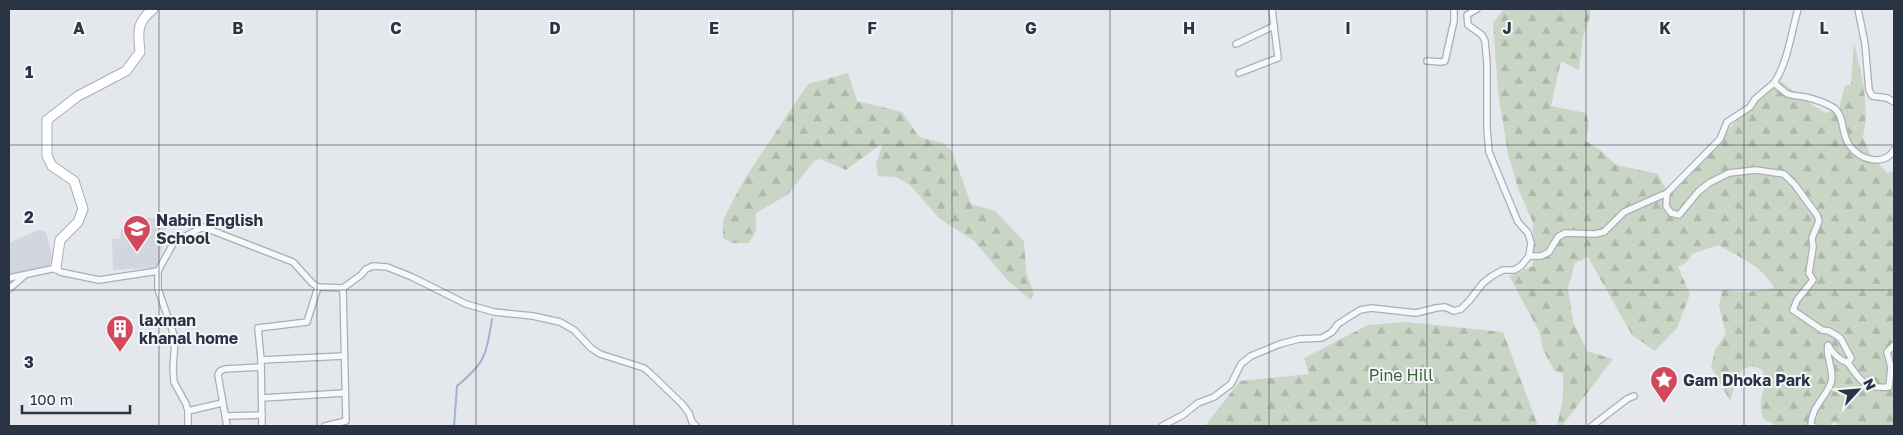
<svg xmlns="http://www.w3.org/2000/svg" width="1903" height="435" font-family="'Golos Text',sans-serif">
	<style>
		.built { fill: #d2d6de }
		.forest { fill: url(#forest-firs) }
		.lines { fill: none; stroke-linecap: round; stroke-linejoin: round }
		.stream { stroke: #9fb4cc; stroke-width: 2 }
		.street-casing { stroke: #a9aeb7; stroke-width: 8 }
		.secondary-casing { stroke: #a9aeb7; stroke-width: 11 }
		.street { stroke: #f7f8fa; stroke-width: 5.5 }
		.secondary { stroke: #fff; stroke-width: 9 }
		.grid { fill: none; stroke: #2b3445; stroke-width: 1; stroke-opacity: 0.55 }
		.labels { text-anchor: middle; dominant-baseline: central; stroke-width: 4; stroke-linejoin: round; paint-order: stroke }
		.poi-label { font-size: 16px; font-weight: bold; fill: #2b3445; stroke: #f4f6f9; text-anchor: start }
		.park-label { font-size: 16px; fill: #3f6138; stroke: #f4f6f9 }
		.grid-label { font-size: 16px; text-anchor: middle; font-weight: bold; fill: #2b3445; stroke: #f4f6f9; stroke-width: 4; stroke-linejoin: round; paint-order: stroke }
	</style>
	<defs>
		<pattern id="forest-firs" width="22" height="20" patternUnits="userSpaceOnUse" patternTransform="scale(1.25)"><rect width="22" height="20" fill="#c9d6c5"/><path d="M5 1l3.5 6h-7zM16 11l3.5 6h-7z" fill="#adb8ab"/></pattern>
	</defs>
	<rect width="100%" height="100%" fill="#e4e7ec"/>
	<g class="built">
		<path d="M130 218H163L166 230 157 270 149 268 113 270 112 239H120L121 229H130Z"/>
		<path d="M38 230 46 232 54 263 9 279V243Z"/>
	</g>
	<g class="forest">
		<path d="M1504 9H1590V17L1583 37 1579 70 1561 61 1551 106 1586 113 1589 124 1586 141 1600 150 1616 165 1658 174 1667 192C1684 175 1703 159 1720 140 1732 127 1735 117 1753 109 1758 95 1770 89 1782 82L1812 105 1826 113 1839 109 1845 85H1851L1854 42 1864 87 1866 117 1863 137 1870 154 1887 173 1894 171V199L1892 202 1894 206V426H1840L1834 422 1830 426H1774L1773 423 1764 420C1758 405 1761 395 1767 382L1761 369 1752 366 1743 369 1736 381 1730 401 1711 367 1715 350 1726 334 1719 306 1722 290 1746 292 1774 288C1762 265 1739 257 1718 245L1692 254 1687 262 1678 267 1690 294 1677 328 1655 351 1632 335 1588 257 1575 263 1568 288 1573 321 1587 351 1613 359 1562 426H1557L1563 399V374L1554 370 1543 350 1540 333 1509 276 1533 266V223L1518 188 1508 154 1498 92 1493 23Z"/>
		<path d="M848 73 857 101 902 112 919 137 943 143 952 151 971 204 995 211 1024 241 1026 272 1034 294 1031 300 1008 281 974 241 939 218 911 186 896 177 878 176 876 164 883 143 846 170 820 159 814 161 787 195 756 213V231L749 243H732L723 238V220L745 178 808 84Z"/>
		<path d="M1406 322 1503 332 1538 426H1205L1240 381 1309 374 1304 358 1368 325Z"/>
	</g>
	<g class="lines">
		<path class="stream" d="M454 426 457 386C486 362 486 355 492 319"/>
		<defs>
			<g id="street">
				<path d="M1858 9 1865 44 1869 90 1872 96 1887 98 1894 102"/>
				<path d="M1236 44 1274 26"/>
				<path d="M1427 61 1441 62 1445 61 1454 21V9"/>
				<path d="M1239 73 1278 58 1272 9"/>
				<path d="M1774 83C1788 62 1791 33 1798 9"/>
				<path d="M1667 193 1666 206 1671 213 1679 215 1698 192 1709 183 1729 173 1756 170 1784 174 1795 185 1817 215 1819 221 1812 238 1813 247 1809 273 1813 280 1797 300 1793 310 1822 330 1829 331 1836 335 1841 339 1851 358 1848 363C1840 360 1832 353 1828 345 1825 357 1835 370 1831 383 1825 398 1811 408 1811 425L1813 426"/>
				<path d="M1529 256H1541L1549 252 1558 237 1565 233 1595 234 1604 232 1624 212 1667 193 1720 139 1727 122 1750 107 1755 99 1774 83C1778 86 1782 90 1786 93 1791 96 1799 96 1805 97 1814 99 1826 103 1834 108 1845 116 1841 136 1850 146 1860 160 1884 167 1894 150"/>
				<path d="M158 271V289L175 338 173 369 174 382 186 404 188 411V426"/>
				<path d="M9 278 56 268 60 272 99 280 158 271 174 242 203 227 293 262 312 283 318 287 343 288 361 275 366 269 373 266 387 267 412 277 466 304 494 312 533 316 560 322 574 330 591 348 600 354 644 368 651 374 682 404 689 413 692 422 696 426"/>
				<path d="M9 289 24 276"/>
				<path d="M261 360 344 356"/>
				<path d="M1848 363C1861 382 1865 389 1889 387L1891 367 1887 352 1894 345"/>
				<path d="M262 398 345 393"/>
				<path d="M188 411 222 403"/>
				<path d="M225 416 262 415"/>
				<path d="M227 426 218 375 220 371 225 369 261 367"/>
				<path d="M262 426 261 360 258 328 307 322 318 287"/>
				<path d="M325 426 346 421 343 288"/>
				<path d="M1162 426 1183 415 1198 403 1214 397 1231 384 1241 364 1251 356 1280 344 1299 339 1322 338 1332 332 1338 324 1360 310 1371 308 1416 313 1436 308 1445 307 1454 311 1461 309 1469 301 1483 283 1492 276 1503 270H1514L1521 266 1529 256 1531 243 1528 233 1518 222 1489 152 1487 129V64L1485 41 1482 35 1468 25 1467 15 1477 9"/>
				<path d="M1592 426 1627 399 1634 396"/>
			</g>
			<path id="secondary" d="M56 268 60 240 78 222 83 209 74 181 52 166 47 156V120L78 96 126 71 140 52C138 32 136 23 153 9"/>
		</defs>
		<use href="#street" class="street-casing"/>
		<use href="#secondary" class="secondary-casing"/>
		<use href="#street" class="street"/>
		<use href="#secondary" class="secondary"/>
	</g>
	<path class="grid" d="M159 9V426M317 9V426M476 9V426M634 9V426M793 9V426M952 9V426M1110 9V426M1269 9V426M1427 9V426M1586 9V426M1744 9V426M9 145H1894M9 290H1894"/>
	<defs>
		<symbol id="school-pin" viewBox="-11 -11 22 30"><path d="M0 17L-7.5 6A9.5 9.5 0 1 1 7.5 6Z" fill="#d1495b" stroke="#f4f6f9"/><path d="M0-5L7-2L0 1L-7-2ZM-4 1L0 2.5L4 1V4Q0 6-4 4Z" fill="#fff"/></symbol>
		<symbol id="building-pin" viewBox="-11 -11 22 30"><path d="M0 17L-7.5 6A9.5 9.5 0 1 1 7.5 6Z" fill="#d1495b" stroke="#f4f6f9"/><path d="M-4-6H4V6H1V3H-1V6H-4ZM-2.5-4.3h1.7v1.8h-1.7ZM.8-4.3h1.7v1.8H.8ZM-2.5-1h1.7V.8h-1.7ZM.8-1h1.7V.8H.8Z" fill="#fff"/></symbol>
		<symbol id="sight-pin" viewBox="-11 -11 22 30"><path d="M0 17L-7.5 6A9.5 9.5 0 1 1 7.5 6Z" fill="#d1495b" stroke="#f4f6f9"/><path d="M0-6L1.8-2.2L6-1.7L2.9 1.2L3.7 5.4L0 3.3L-3.7 5.4L-2.9 1.2L-6-1.7L-1.8-2.2Z" fill="#fff"/></symbol>
	</defs>
	<g fill-rule="evenodd">
		<use href="#school-pin" x="121" y="213" width="32" height="43"/>
		<use href="#building-pin" x="104" y="313" width="32" height="43"/>
		<use href="#sight-pin" x="1648" y="364" width="32" height="43"/>
	</g>
	<g class="labels">
		<g class="poi-label">
			<text x="156" y="220">Nabin English<tspan x="156" dy="18">School</tspan></text>
			<text x="139" y="320">laxman<tspan x="139" dy="18">khanal home</tspan></text>
			<text x="1683" y="380">Gam Dhoka Park</text>
		</g>
		<g class="park-label">
			<text x="1401" y="375">Pine Hill</text>
		</g>
	</g>
	<g class="grid-label">
		<text x="79" y="34">A</text>
		<text x="238" y="34">B</text>
		<text x="396" y="34">C</text>
		<text x="555" y="34">D</text>
		<text x="714" y="34">E</text>
		<text x="872" y="34">F</text>
		<text x="1031" y="34">G</text>
		<text x="1189" y="34">H</text>
		<text x="1348" y="34">I</text>
		<text x="1507" y="34">J</text>
		<text x="1665" y="34">K</text>
		<text x="1824" y="34">L</text>
		<text x="29" y="78">1</text>
		<text x="29" y="223">2</text>
		<text x="29" y="368">3</text>
	</g>
	<rect width="1903" height="435" fill="none" stroke="#2b3445" stroke-width="20"/>
	<g transform="translate(1858 390) rotate(64)" stroke="#f4f6f9" stroke-width="4" paint-order="stroke">
	<path d="M0-4L9 19L0 12L-9 19Z" fill="#2b3445"/>
	<text y="-8" font-size="14" font-weight="bold" text-anchor="middle" fill="#2b3445">N</text>
	</g>
	<path d="M22 405v8h108v-8" fill="none" stroke="#2b3445" stroke-width="2.5"/>
	<text x="30" y="405" font-size="15" fill="#2b3445" stroke="#f4f6f9" stroke-width="4" paint-order="stroke">100 m</text>
</svg>
